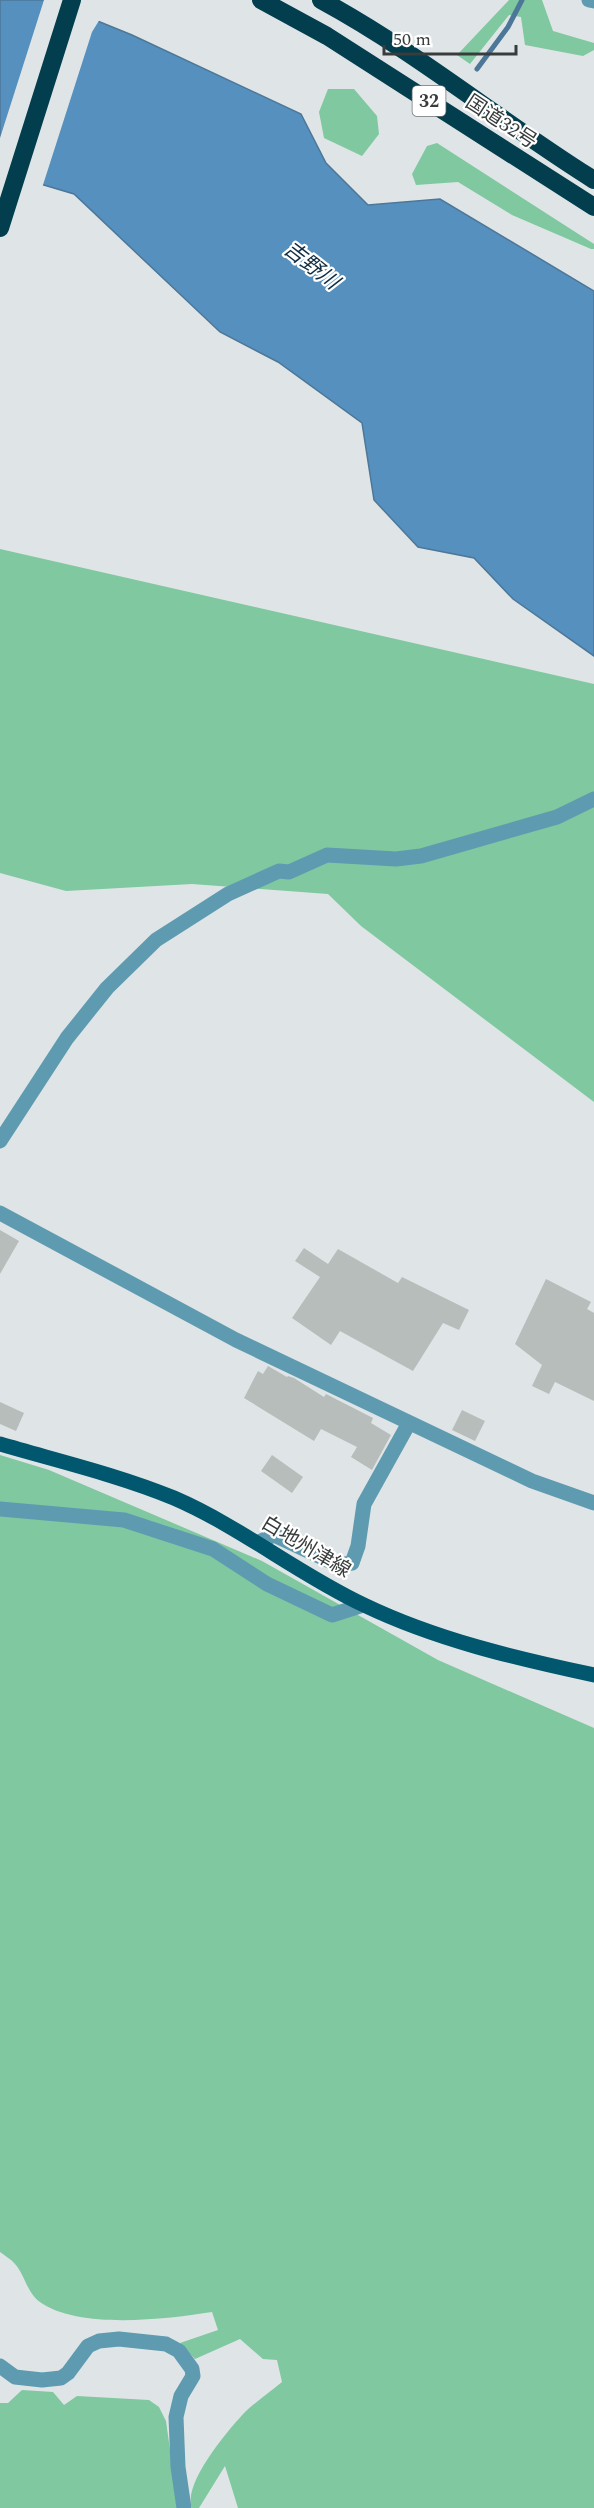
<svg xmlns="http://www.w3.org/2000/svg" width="594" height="2508" font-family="Spectral,'Noto Sans JP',serif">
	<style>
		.forest { fill: #7fc8a0 }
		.water { fill: #5590bf; stroke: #4d7798; stroke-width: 1.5 }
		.pier { fill: #dfe5e6 }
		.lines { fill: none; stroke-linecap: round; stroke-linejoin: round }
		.stream { stroke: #4d7798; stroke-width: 5 }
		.building { fill: #b7bdbb }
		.minor { stroke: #5f9bb0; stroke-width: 15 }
		.major { stroke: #01576d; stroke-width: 15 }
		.highway { stroke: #023e4e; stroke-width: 18 }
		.labels { text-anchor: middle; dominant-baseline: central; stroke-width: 4.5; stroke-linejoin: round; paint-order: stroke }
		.shield { fill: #fff; stroke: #747676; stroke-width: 1.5 }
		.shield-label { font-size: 18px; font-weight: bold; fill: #393c3c }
		.street-label { font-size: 20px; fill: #393c3c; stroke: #fff }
		.water-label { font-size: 21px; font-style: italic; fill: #112c40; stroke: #fff }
	</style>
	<rect width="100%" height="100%" fill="#dfe5e6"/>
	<g class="forest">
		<path d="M509 0H542L553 31 594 43V50L583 56 525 45 521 17 509 15 470 64 457 55Z"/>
		<path d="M328 89H354L377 116 379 134 362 156 324 138 319 112Z"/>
		<path d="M437 143 594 244V249H591L512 215 458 182 416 185 412 174 427 146Z"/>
		<path d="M0 549 594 684V1102L361 926 328 894 192 884 66 891 0 873Z"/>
		<path d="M0 1455 49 1470 262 1561 438 1660 594 1728V2508H238L225 2466 199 2508H192C182 2484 229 2429 245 2412 257 2401 270 2392 282 2382L277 2360 263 2359 240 2339 195 2359 180 2343 218 2330 212 2312C167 2319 79 2330 40 2302 27 2293 25 2275 15 2264 11 2259 5 2256 0 2252Z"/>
		<path d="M22 2390 53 2392 64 2405 77 2396 149 2400 159 2407 166 2421 178 2508H0V2403H8Z"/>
	</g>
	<path class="water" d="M0 0H46L132 35 301 114 326 163 368 205 440 199 594 291V656L513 599 474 558 418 547 374 500 362 423 278 362 220 332 74 194 0 172Z"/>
	<path class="pier" d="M44 0H54L100 19 92 32 42 188 0 175V138Z"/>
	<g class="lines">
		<path class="stream" d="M477 69 508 27 522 0"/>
	</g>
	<g class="building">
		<path d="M0 1230 19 1241 0 1274Z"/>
		<path d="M304 1248 328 1264 338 1249 398 1283 402 1277 469 1310 459 1330 443 1323 413 1371 340 1331 331 1345 292 1318 320 1277 295 1261Z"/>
		<path d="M546 1279 591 1302 587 1309 594 1313V1401L555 1382 549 1394 532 1386 542 1365 515 1344Z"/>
		<path d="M268 1366 287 1377 288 1376 294 1378 324 1397 326 1394 373 1418 371 1423 391 1435 372 1470 351 1457 357 1447 321 1429 314 1441 244 1398 258 1371 263 1374Z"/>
		<path d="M0 1402 24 1413 16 1431 0 1424Z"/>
		<path d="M462 1410 485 1421 475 1441 452 1430Z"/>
		<path d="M272 1455 303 1477 292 1493 261 1471Z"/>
	</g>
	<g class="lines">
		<g class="minor">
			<path d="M589 0 594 1"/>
			<path d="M0 1141 67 1038 107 988 156 940 228 894 279 871 289 872 327 855 396 859 421 856 557 817 594 799"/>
			<path d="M0 1213 236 1340 532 1481 594 1503"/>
			<path d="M0 1509 124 1520 213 1549 267 1584 332 1615 363 1605"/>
			<path d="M259 1542 274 1535 338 1565 352 1563 358 1546 364 1504 409 1423"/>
			<path d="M0 2366 15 2377 42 2380 61 2378 68 2373 88 2346 99 2341 119 2339 166 2344 179 2351 192 2369 193 2376 181 2396 176 2417 178 2467 184 2508"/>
		</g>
		<path class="major" d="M0 1444C58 1461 118 1475 174 1498 241 1527 298 1574 364 1605 437 1640 515 1658 594 1675"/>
		<g class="highway">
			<path d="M261 0 327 36 594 207"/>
			<path d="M321 0C417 52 501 122 594 180"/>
			<path d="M0 228 72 0"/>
		</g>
	</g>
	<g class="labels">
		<rect class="shield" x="412.5" y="86" width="33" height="30" rx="4.5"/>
		<g class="shield-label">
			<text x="429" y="101">32</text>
		</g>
		<g class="street-label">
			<text transform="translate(501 122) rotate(33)">国道32号</text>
			<text transform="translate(306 1547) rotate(31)">白地州津線</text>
		</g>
		<g class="water-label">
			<text transform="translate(311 266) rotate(38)">吉野川</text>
		</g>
	</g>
	<path d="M384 45v9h132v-9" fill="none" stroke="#393c3c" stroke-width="3"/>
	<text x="393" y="45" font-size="18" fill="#393c3c" stroke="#ffffff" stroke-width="4.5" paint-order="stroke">50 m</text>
</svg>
